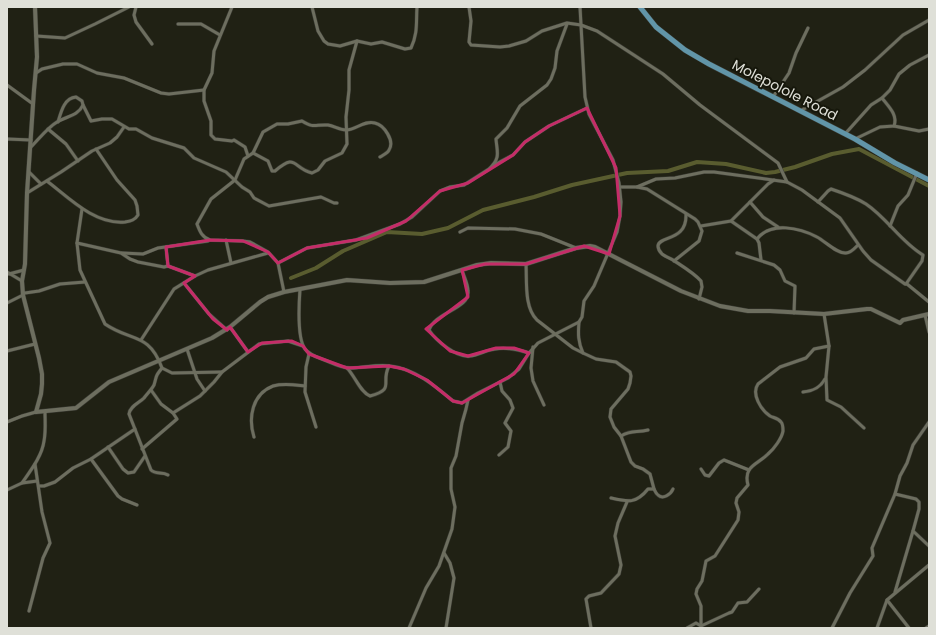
<svg xmlns="http://www.w3.org/2000/svg" width="936" height="635" font-family="Poppins,sans-serif">
	<style>
		.lines { fill: none; stroke-linecap: round; stroke-linejoin: round }
		.canal { stroke: #595c2f; stroke-width: 4 }
		.minor-casing { stroke: #383931; stroke-width: 4 }
		.tertiary-casing { stroke: #383931; stroke-width: 5 }
		.primary-casing { stroke: #383931; stroke-width: 6 }
		.minor { stroke: #6d6e5f; stroke-width: 3 }
		.tertiary { stroke: #6d6e5f; stroke-width: 4 }
		.primary { stroke: #6195a8; stroke-width: 5 }
		.marked { fill: none; stroke: #c52c68; stroke-width: 3; stroke-linejoin: round }
		.labels { text-anchor: middle; dominant-baseline: central; stroke-width: 4; stroke-linejoin: round; paint-order: stroke }
		.street-label { font-size: 14px; fill: #dfe0d8; stroke: #16170b }
	</style>
	<rect width="100%" height="100%" fill="#202114"/>
	<g class="lines">
		<path class="canal" d="M291 278 316 268 343 251 387 232 422 234 448 228 483 210 534 197 572 185 627 173 668 171 697 162 726 164 766 173 775 172 795 167 832 154 859 149 929 186"/>
		<defs>
			<g id="minor">
				<path d="M136 7 134 15 136 22 152 44"/>
				<path d="M232 7 214 51 212 73 204 90V101L211 121V135L215 139 232 141 234 140 245 147 248 156"/>
				<path d="M312 7 318 31 324 41 328 44 340 46 357 41 371 44 382 42 405 49 411 48C418 33 416 23 417 7"/>
				<path d="M469 7 471 21 469 42 471 45 500 47 509 46 526 41 542 31 567 23 581 25 597 31 663 74 700 105 778 163 787 182"/>
				<path d="M178 24H201L220 35"/>
				<path d="M36 36 65 38 95 24 129 7"/>
				<path d="M36 73 42 69 63 64H77L97 73 124 78 161 93 169 94 204 90"/>
				<path d="M7 85 33 104"/>
				<path d="M773 97 789 73 796 53 808 28"/>
				<path d="M800 111 843 87 865 70 903 35 929 20"/>
				<path d="M58 122C61 112 64 98 76 97L82 101 83 105 91 121 102 119H112L129 129H136L152 138 184 148 194 158 226 172 242 187 250 192 254 198 269 206 321 197 334 203H337"/>
				<path d="M894 126 919 131 929 129"/>
				<path d="M48 129 66 144 78 161"/>
				<path d="M845 134 871 105 882 98 890 90 899 74 910 65 929 55"/>
				<path d="M7 139 31 140"/>
				<path d="M855 139 880 127 894 126C898 115 889 107 882 98"/>
				<path d="M30 148C39 139 47 128 57 122 67 116 78 116 83 105"/>
				<path d="M253 153 268 161 272 171H275C297 152 292 168 312 173L318 170 325 161 342 153 347 144 346 117 349 90V70L357 41"/>
				<path d="M494 165 513 155 525 142 549 126 587 108"/>
				<path d="M29 172 41 184"/>
				<path d="M47 181C69 198 95 225 125 222 131 221 135 220 138 215L137 206 135 200 117 180 96 149"/>
				<path d="M620 187H637L647 189 695 219 698 222 702 231 699 241 674 261"/>
				<path d="M637 187 656 179 675 178 704 172H714L787 182 802 190 840 218 863 251 871 260 905 284H907L929 302"/>
				<path d="M27 193 61 172 92 151 110 143 117 137 124 127"/>
				<path d="M750 202 763 217 778 227"/>
				<path d="M818 202 828 191 831 189C843 193 855 197 866 204 887 218 901 242 923 255L922 261 906 284"/>
				<path d="M82 209 77 243 80 270 105 324C131 342 149 332 162 368L172 373 222 372"/>
				<path d="M686 214C687 242 659 235 658 246 658 249 660 252 662 254 666 257 670 258 673 260 682 266 694 273 701 281L702 287 699 299"/>
				<path d="M731 221 757 239 759 243 761 260"/>
				<path d="M701 226 731 221 768 184 774 180"/>
				<path d="M890 226 898 206 908 195 917 173"/>
				<path d="M460 232 468 228 515 229 541 234 576 248"/>
				<path d="M757 239C771 221 800 228 817 237 825 241 837 254 846 253 851 253 855 248 858 245"/>
				<path d="M226 240 231 263"/>
				<path d="M77 243 121 253 130 259 138 262 164 267 168 266 195 276"/>
				<path d="M166 247 168 266"/>
				<path d="M122 253 143 254 158 248 208 241"/>
				<path d="M737 253 774 265 780 270 785 281 795 286 794 313"/>
				<path d="M278 263 307 248 356 240 400 224 412 217 440 191 450 187 464 185 489 169C501 158 497 152 496 139L507 128 520 106 547 85 551 79 555 68 557 51 567 24"/>
				<path d="M526 264C527 282 524 307 537 320L573 348 583 353 596 359 616 362 630 372 631 376 630 383 628 389 611 409 610 417 614 427 621 436 631 462 635 466 643 469 650 474 654 489H648C636 504 628 502 611 498"/>
				<path d="M462 270C464 277 468 284 468 291 470 309 435 312 429 330 436 341 457 358 470 356 479 355 486 350 495 349 507 347 517 349 529 353"/>
				<path d="M7 272 22 281"/>
				<path d="M9 274 24 270"/>
				<path d="M184 283 209 314 227 330"/>
				<path d="M300 289C299 303 297 338 305 349 310 356 320 358 327 361 334 364 342 368 350 368 363 368 377 364 390 366 415 369 434 385 453 401L462 403 478 393 508 378 519 369 529 353 538 343 579 322 582 317 584 301 594 286 617 232 620 216 621 202 619 183 613 160 589 114 585 97 580 7"/>
				<path d="M284 292 278 263 268 252 250 242 243 241 210 240C202 237 200 232 197 224L211 199 235 180 244 159 253 153 263 132 277 124H288L302 121C315 129 315 124 328 125 334 126 340 130 346 130 356 130 364 120 375 123 384 125 395 141 389 150 388 153 383 155 380 157"/>
				<path d="M7 303 23 295V293H25L39 291 60 284 85 282"/>
				<path d="M824 314 829 346 826 377 827 400 841 407 864 428"/>
				<path d="M925 315 929 332"/>
				<path d="M579 322C578 334 578 342 583 353"/>
				<path d="M230 327 248 352"/>
				<path d="M141 340 174 289 195 276 208 270 268 253"/>
				<path d="M533 347 531 368 533 381 544 405"/>
				<path d="M187 349 197 379 205 391"/>
				<path d="M7 351 35 344"/>
				<path d="M309 354 306 367 305 392 316 427"/>
				<path d="M162 368C155 377 157 375 154 385 152 389 147 394 144 398 139 403 130 406 129 414L151 470C156 475 162 471 168 475"/>
				<path d="M347 368C355 376 360 392 370 396 396 389 380 383 389 366"/>
				<path d="M803 392C813 391 820 388 825 379"/>
				<path d="M173 413 200 396 214 382 222 372 259 344 288 341 303 346"/>
				<path d="M7 422 22 416 36 412"/>
				<path d="M621 436C632 429 636 433 648 430"/>
				<path d="M254 437C248 418 252 394 273 386 284 383 295 385 305 386"/>
				<path d="M108 447 123 469 128 473 134 472 145 456"/>
				<path d="M142 449 177 419 173 413 161 404 151 390"/>
				<path d="M499 455 508 447 511 431 505 423 513 408 510 400 502 391 500 382"/>
				<path d="M91 459 118 496 122 499 137 505"/>
				<path d="M701 469 705 475 709 476 719 463 724 460 749 470"/>
				<path d="M22 483C31 470 42 456 44 441 46 431 45 421 45 412"/>
				<path d="M39 486H44L55 482 73 468 91 459 135 429"/>
				<path d="M654 489C655 491 656 494 658 495 663 500 671 494 673 489"/>
				<path d="M7 490 22 483 37 481"/>
				<path d="M895 494 916 499 919 502V509L913 531 929 546"/>
				<path d="M444 553 450 563 454 578 446 628"/>
				<path d="M895 592 913 531"/>
				<path d="M887 600 909 628"/>
				<path d="M29 611 43 558 50 543 42 512 35 464"/>
				<path d="M701 626V606L696 594 697 589 702 581 706 561 715 556 738 520 739 512 736 503 737 498 748 485C743 466 757 465 768 454 774 449 782 438 783 431 783 427 783 424 781 422 778 418 774 418 770 416 761 410 751 394 758 384L780 367 806 358 814 349 829 346"/>
				<path d="M409 628 426 588 439 566 452 529 455 507 451 489V468L456 456 462 423 466 409 468 400"/>
				<path d="M591 628 586 599 589 596 601 593 619 574 621 565 615 536 618 523 627 502"/>
				<path d="M687 628 696 623 701 626 729 613 732 612 738 603 747 602 759 589"/>
				<path d="M832 628 850 593 873 556 872 548 895 494 900 476 907 463 913 445 929 422"/>
				<path d="M877 628 887 600 929 565"/>
				<path d="M926 628 929 626"/>
			</g>
			<path id="tertiary" d="M35 7 37 57 34 90 27 193 25 264 22 281 23 295 39 358 42 374V384L41 394 36 412 76 408 109 382 212 338 230 327 260 302 268 297 284 292 347 280 390 283 424 282 477 265 491 263 526 264 576 248 590 246 595 247 681 291 720 306 748 311H770L824 314 867 309H871L900 323 903 320 929 314"/>
			<path id="primary" d="M640 7 656 27 685 50 709 64 855 139 895 163 929 180"/>
		</defs>
		<use href="#minor" class="minor-casing"/>
		<use href="#tertiary" class="tertiary-casing"/>
		<use href="#primary" class="primary-casing"/>
		<use href="#minor" class="minor"/>
		<use href="#tertiary" class="tertiary"/>
		<use href="#primary" class="primary"/>
	</g>
	<path class="marked" d="M587 108 616 168 620 216 609 254 584 246 526 264H485L462 270 468 297 426 329 450 351 468 356 496 348H514L529 353 514 374 462 403 453 401 427 380 404 369 389 366 347 368 309 354 303 346 292 341 262 343 248 352 230 327 227 330 213 319 184 283 195 276 168 266 166 247 210 240 243 241 268 252 278 263 307 248 367 238 406 221 440 191 468 183 513 155 525 142 549 126Z"/>
	<g class="labels">
		<g class="street-label">
			<text transform="translate(785 90) rotate(27)">Molepolole Road</text>
		</g>
	</g>
	<rect width="936" height="635" fill="none" stroke="#dfe0d8" stroke-width="16"/>
</svg>
